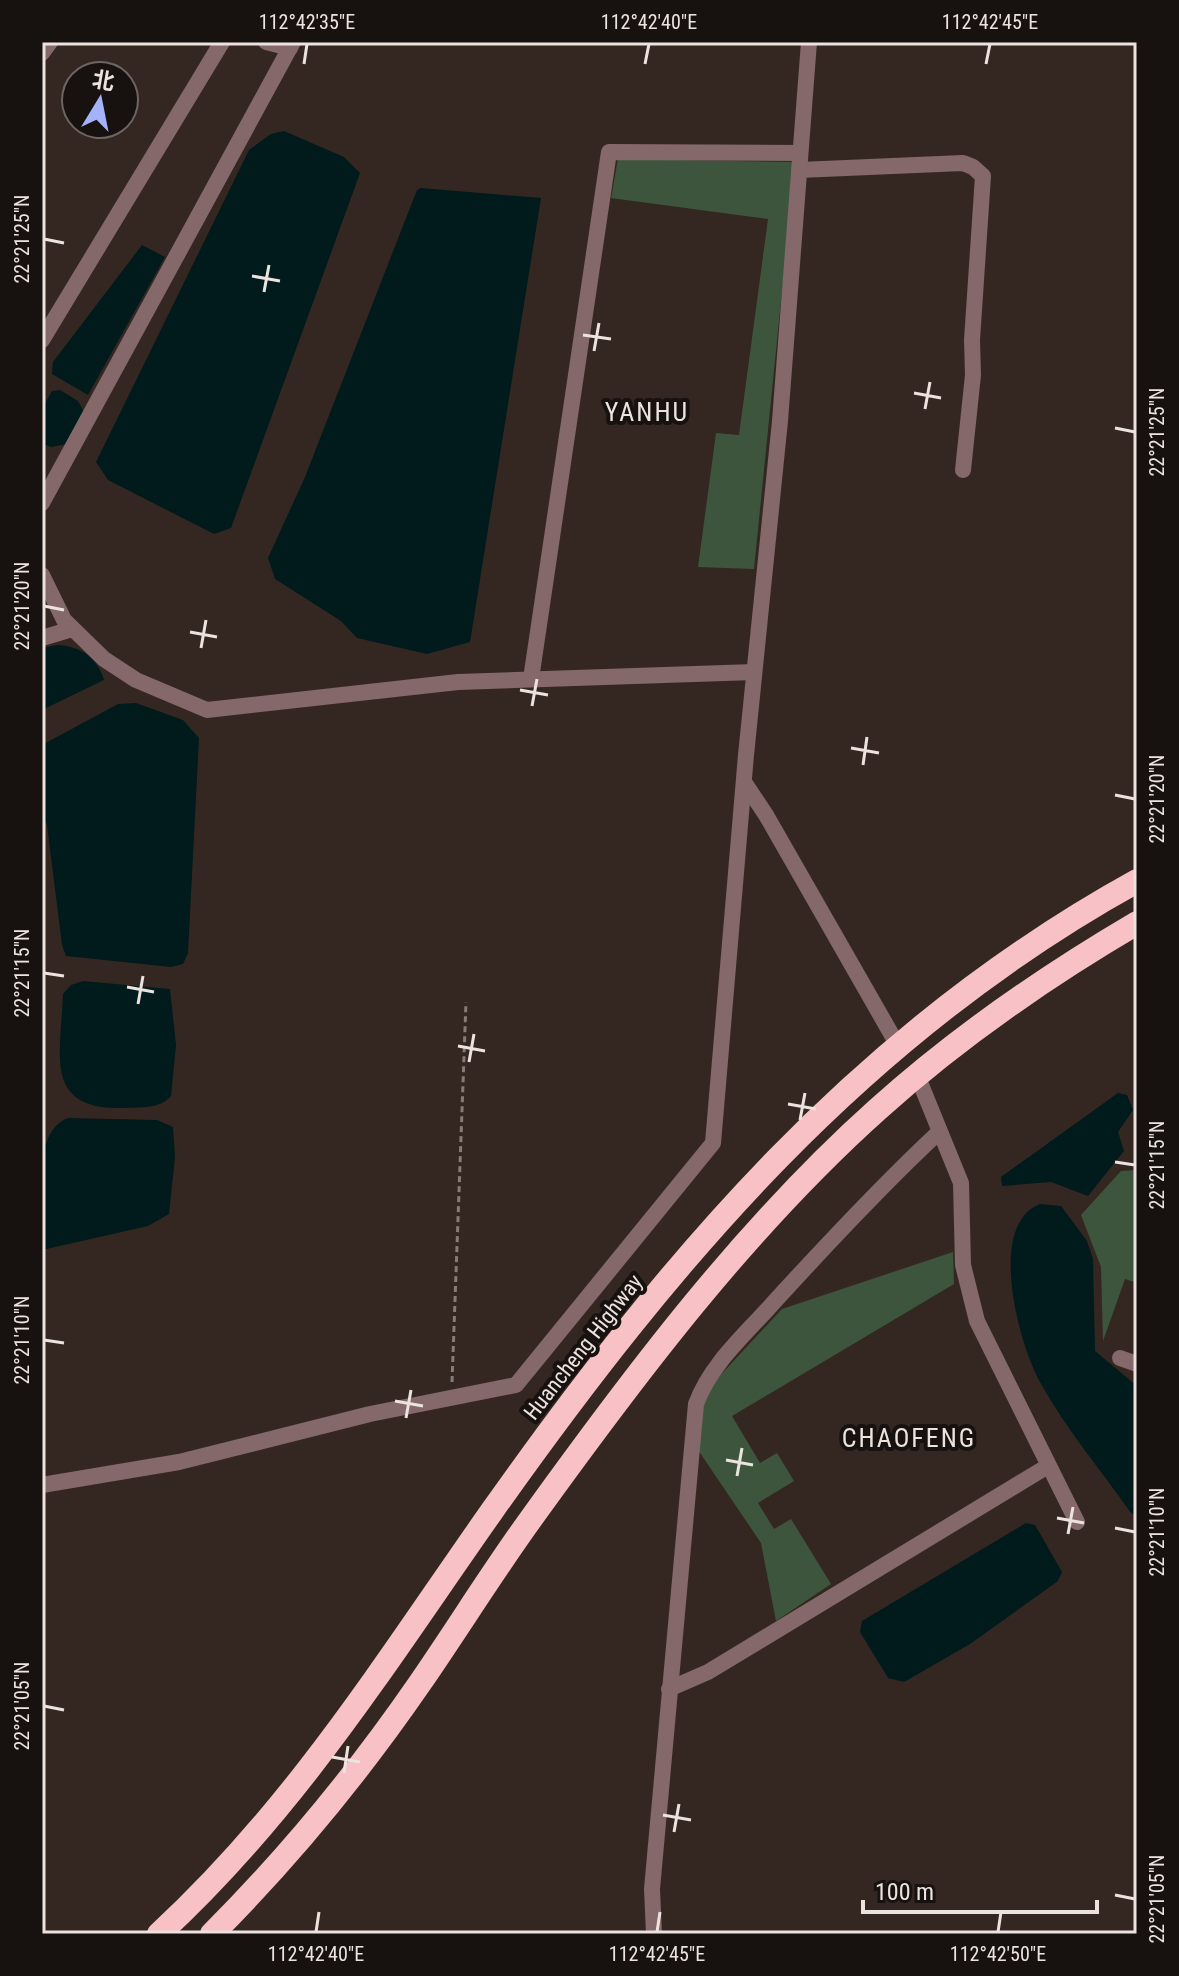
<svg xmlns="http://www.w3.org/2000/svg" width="1179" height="1976" font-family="'Roboto Condensed','Noto Sans SC',sans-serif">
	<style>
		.green { fill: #3e553d }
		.water { fill: #011a1c }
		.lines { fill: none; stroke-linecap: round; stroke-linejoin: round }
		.path { stroke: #867b76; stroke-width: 3; stroke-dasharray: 6 4; stroke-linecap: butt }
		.minor { stroke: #84686a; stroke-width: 16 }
		.highway { stroke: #f8c1c6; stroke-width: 24 }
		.ticks { fill: none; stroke: #ece3df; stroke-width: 3 }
		.labels { text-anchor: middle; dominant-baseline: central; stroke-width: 8; stroke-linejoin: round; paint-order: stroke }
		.street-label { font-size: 22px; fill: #ece3df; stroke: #17110f }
		.quarter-label { font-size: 26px; letter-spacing: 2px; fill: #ece3df; stroke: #17110f }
		.neatline { fill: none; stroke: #ece3df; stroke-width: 3 }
		.ticks-label { font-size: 20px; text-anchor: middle; fill: #ece3df }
	</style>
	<rect width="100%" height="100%" fill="#342721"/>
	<g class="green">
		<path d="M618 159 795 162 754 569 698 567 716 433 739 435 768 219 611 198Z"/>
		<path d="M1137 1170V1283L1125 1279 1103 1341 1101 1267 1081 1215 1121 1171Z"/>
		<path d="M953 1252 954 1284 732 1416 760 1463 777 1453 794 1481 758 1503 774 1529 791 1519 831 1584 776 1621 761 1543 696 1447 702 1407 714 1382 782 1309Z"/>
	</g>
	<g class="water">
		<path d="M284 131 344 157 360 173 231 528 214 534 108 480 96 462 249 150 271 134Z"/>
		<path d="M421 188 541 198 470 642 427 654 357 638 341 621 275 579 268 558 305 477 417 190Z"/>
		<path d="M142 245 165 257 88 395 52 374 53 362Z"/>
		<path d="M60 390 78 401 84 412 66 444 52 447 42 444V409L52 391Z"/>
		<path d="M57 645C80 646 97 657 104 680L42 710V648Z"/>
		<path d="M136 703 183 720 199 738 188 953 183 964 171 967 66 956 62 945 47 825 42 811V745L118 704Z"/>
		<path d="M83 981 170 989 176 1045 171 1096C161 1109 140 1107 125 1108 42 1111 61 1054 63 994L71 985Z"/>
		<path d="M1118 1093 1127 1095 1133 1110 1118 1132 1124 1151 1088 1196 1051 1182 1002 1186 1001 1177Z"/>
		<path d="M68 1118 157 1120 173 1127 175 1157 169 1214 148 1226 42 1250C42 1216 29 1132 68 1118Z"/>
		<path d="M1040 1204 1061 1206 1087 1241 1093 1259 1095 1351 1137 1386V1516L1131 1513C1101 1470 1065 1428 1040 1382 1019 1344 986 1225 1040 1204Z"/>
		<path d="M1026 1523 1035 1525 1062 1572 1058 1581 970 1644 904 1682 888 1678 860 1632 862 1621Z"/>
	</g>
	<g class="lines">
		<path class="path" d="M452 1382 466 1002"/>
		<g class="minor">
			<path d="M266 42 290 48"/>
			<path d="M42 53 50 42"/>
			<path d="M799 170 963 163 973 167 983 176 972 340 973 375 963 470"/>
			<path d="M42 340 222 42"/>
			<path d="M42 503 293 42"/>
			<path d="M42 575 64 620 104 659 136 680 207 710 458 682 754 672"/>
			<path d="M42 638 72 629"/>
			<path d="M531 679 609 152 800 153"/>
			<path d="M744 782 766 815 897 1044"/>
			<path d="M917 1075 961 1183 963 1265 977 1321 1077 1522"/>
			<path d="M1120 1358 1137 1364"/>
			<path d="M42 1485 179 1462 370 1414 516 1385 713 1143 746 755 780 421 809 42"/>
			<path d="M669 1689 708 1672 1048 1466"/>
			<path d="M654 1934 652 1889 696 1404C711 1363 747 1333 775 1301 828 1243 881 1186 939 1132"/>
		</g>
		<g class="highway">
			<path d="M159 1934C295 1809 387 1660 492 1511 671 1258 861 1033 1137 881"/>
			<path d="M212 1934C289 1857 358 1773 420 1683 458 1628 493 1571 533 1516 636 1373 746 1227 878 1109 958 1037 1045 977 1137 923"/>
		</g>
	</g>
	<path class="ticks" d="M304 64 307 44M645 64 649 44M986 64 990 44M44 239 64 243M252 276 280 281M264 292 269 265M583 335 611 339M594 351 599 323M914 393 941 398M925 409 930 382M1115 428 1135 432M44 606 64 610M190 632 217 637M201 648 206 620M520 690 548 695M532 706 537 679M851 748 879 753M863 765 867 737M1115 795 1135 799M44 973 64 976M127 987 154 992M138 1004 143 976M458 1046 485 1051M469 1062 474 1034M788 1104 816 1109M800 1120 805 1093M1115 1162 1135 1165M44 1340 64 1343M395 1401 423 1406M406 1418 411 1390M726 1460 753 1465M737 1476 742 1448M1057 1518 1084 1523M1115 1528 1135 1532M1068 1534 1073 1507M44 1706 64 1710M332 1757 360 1762M344 1773 348 1746M663 1815 691 1820M674 1832 679 1804M1115 1895 1135 1899M316 1932 319 1912M657 1932 660 1912M998 1932 1001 1912"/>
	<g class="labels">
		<g class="street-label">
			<text transform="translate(583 1347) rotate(-52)">Huancheng Highway</text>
		</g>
		<g class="quarter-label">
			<text x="647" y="412">YANHU</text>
			<text x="909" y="1438">CHAOFENG</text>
		</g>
	</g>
	<rect width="1179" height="1976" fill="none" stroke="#17110f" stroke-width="88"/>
	<g transform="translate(100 100) rotate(10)"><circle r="38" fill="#17110f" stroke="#6c6562" stroke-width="2"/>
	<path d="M0-6L14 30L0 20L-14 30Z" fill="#a4b2fc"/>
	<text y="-12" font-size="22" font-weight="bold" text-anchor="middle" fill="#ece3df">北</text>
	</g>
	<path d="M863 1900v12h234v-12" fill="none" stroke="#ece3df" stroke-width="4"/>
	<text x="875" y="1900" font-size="24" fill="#ece3df" stroke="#17110f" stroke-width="6" paint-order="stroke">100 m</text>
	<rect x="44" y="44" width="1091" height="1888" class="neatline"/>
	<g class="ticks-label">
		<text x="307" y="29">112°42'35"E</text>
		<text x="649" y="29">112°42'40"E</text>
		<text x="990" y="29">112°42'45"E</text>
		<text transform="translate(22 239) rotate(-90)" y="7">22°21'25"N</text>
		<text transform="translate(1157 432) rotate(-90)" y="7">22°21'25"N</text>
		<text transform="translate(22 606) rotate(-90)" y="7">22°21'20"N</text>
		<text transform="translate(1157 799) rotate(-90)" y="7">22°21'20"N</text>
		<text transform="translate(22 973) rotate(-90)" y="7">22°21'15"N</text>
		<text transform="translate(1157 1165) rotate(-90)" y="7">22°21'15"N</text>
		<text transform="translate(22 1340) rotate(-90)" y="7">22°21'10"N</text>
		<text transform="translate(1157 1532) rotate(-90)" y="7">22°21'10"N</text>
		<text transform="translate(22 1706) rotate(-90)" y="7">22°21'05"N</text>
		<text transform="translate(1157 1899) rotate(-90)" y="7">22°21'05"N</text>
		<text x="316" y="1961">112°42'40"E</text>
		<text x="657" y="1961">112°42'45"E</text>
		<text x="998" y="1961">112°42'50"E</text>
	</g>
</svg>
